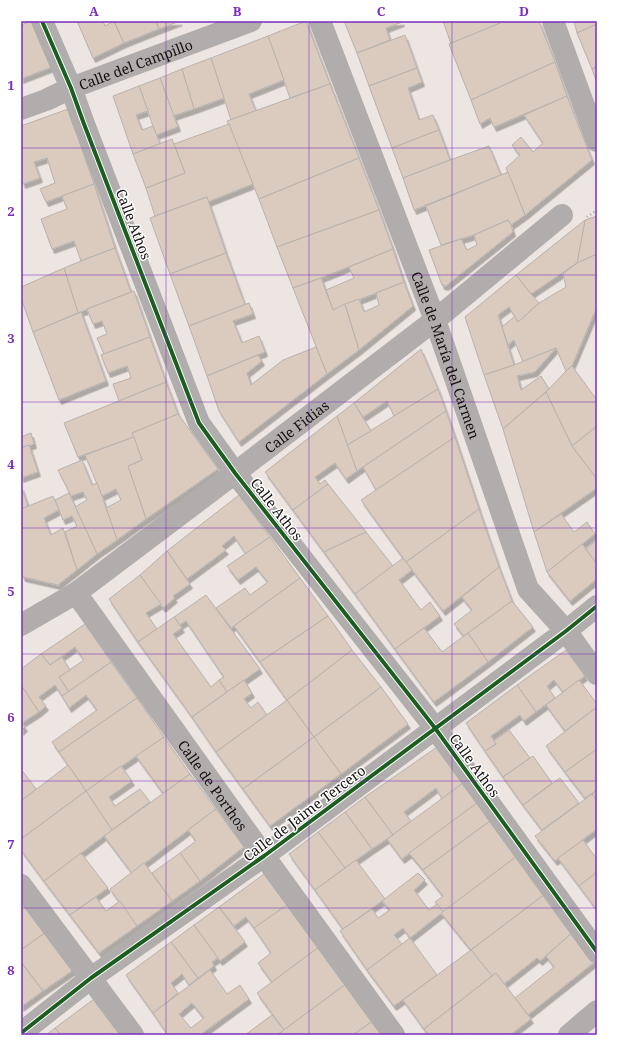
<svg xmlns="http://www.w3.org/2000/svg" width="618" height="1056" font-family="'Noto Serif',serif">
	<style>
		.building { fill: #dacbbe; stroke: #b8b2ae; fill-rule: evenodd; filter: url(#shadow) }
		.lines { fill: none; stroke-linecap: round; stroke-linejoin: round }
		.path { stroke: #afaaaa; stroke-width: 2.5; stroke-dasharray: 1 3; stroke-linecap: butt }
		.street { stroke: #b0adac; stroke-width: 22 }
		.cycleway-casing { stroke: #fff; stroke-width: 6 }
		.cycleway { stroke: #1b5e20; stroke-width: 4 }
		.grid { fill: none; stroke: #7b2cbf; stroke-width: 1; stroke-opacity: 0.55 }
		.labels { text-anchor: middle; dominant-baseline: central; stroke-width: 3; stroke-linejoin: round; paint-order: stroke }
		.street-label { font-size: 14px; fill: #140f0d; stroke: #fff }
		.neatline { fill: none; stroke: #7b2cbf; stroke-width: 1.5 }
		.grid-label { font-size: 13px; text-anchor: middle; font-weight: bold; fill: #7b2cbf }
	</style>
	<defs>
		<filter id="shadow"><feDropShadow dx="2.5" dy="4.5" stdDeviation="0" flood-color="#0004"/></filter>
	</defs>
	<rect width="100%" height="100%" fill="#ede5e1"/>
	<g class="building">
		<path d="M31 21H33L52 67 21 79V25Z"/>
		<path d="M77 21H103L105 26 114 21 124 43 93 58Z"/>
		<path d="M114 21H156L159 29 124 43Z"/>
		<path d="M156 21H180L159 29Z"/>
		<path d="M306 21 330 84 290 98 268 36Z"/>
		<path d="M344 21H402V22L386 28 390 40 357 53Z"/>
		<path d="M443 21H505L451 44Z"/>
		<path d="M505 21H539L555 62 471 100 449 44Z"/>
		<path d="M574 21H597V24L577 33Z"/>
		<path d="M597 24V67L592 69 577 33Z"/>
		<path d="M405 35 417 68 369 86 357 53Z"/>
		<path d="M268 36 284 80 249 94 256 111 231 120 211 58Z"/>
		<path d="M211 58 224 98 194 109 182 69Z"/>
		<path d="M555 62 567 96 494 127 490 118 480 124 471 100Z"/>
		<path d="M597 67V83L592 69Z"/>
		<path d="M417 68 422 82 408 88 419 120 433 115 439 130 392 148 369 86Z"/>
		<path d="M182 69 194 109 173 116 160 78Z"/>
		<path d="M160 78 178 127 156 135 139 86Z"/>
		<path d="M330 84 359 158 259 199 227 121Z"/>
		<path d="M139 86 148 111 136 115 142 130 153 126 160 144 133 154 113 96Z"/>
		<path d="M567 96 592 160 525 215 506 168 520 155 512 145 521 137 533 152 543 143 524 115Z"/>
		<path d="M68 109 94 184 46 202 40 189 55 183 47 158 34 162 40 178 23 184 21 177V126Z"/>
		<path d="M229 124 253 184 208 202 207 197 155 216 146 188 185 173 174 144Z"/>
		<path d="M439 130 450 160 403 178 392 148Z"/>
		<path d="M172 139 185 173 146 188 133 154Z"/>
		<path d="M489 146 501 175 414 210 403 178 450 160Z"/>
		<path d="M359 158 379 210 277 247 259 199Z"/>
		<path d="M508 172 525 215 511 225 508 220 474 235 441 245 426 206Z"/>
		<path d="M94 184 115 248 81 261 74 241 52 249 41 219 67 209 62 196Z"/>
		<path d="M207 197 226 253 170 274 150 218Z"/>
		<path d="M379 210 393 249 321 278 293 288 277 247Z"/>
		<path d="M597 216V254L577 263 585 220Z"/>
		<path d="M508 220 511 225 513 232 446 286 442 285 429 250 461 239 467 250 477 245 474 235Z"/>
		<path d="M585 220 577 263 531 294 516 275Z"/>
		<path d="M115 248 131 292 78 313 64 268 81 261Z"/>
		<path d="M393 249 404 282 333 310 326 290 354 278 349 267Z"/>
		<path d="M226 253 245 305 189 326 170 274Z"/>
		<path d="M597 254V307L572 366 566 371 556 348 523 362 514 340 508 345 502 327 515 316 518 322 539 303 566 287 563 274 577 263Z"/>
		<path d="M64 268 78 313 33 332 21 298V287Z"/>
		<path d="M516 275 531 294 539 303 518 322 509 307 498 315 514 365 484 375 465 317Z"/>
		<path d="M321 278 333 310 345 304 359 350 327 374 293 288Z"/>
		<path d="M404 282 413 306 359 350 345 304 359 299 364 312 379 305 376 293Z"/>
		<path d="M134 291 150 337 104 354 97 338 107 334 102 321 93 324 87 309Z"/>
		<path d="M249 303 253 314 233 321 242 343 259 336 265 352 207 376 189 326Z"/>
		<path d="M81 312 106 381 59 400 33 332Z"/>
		<path d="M150 337 166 382 119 401 113 384 131 378 127 366 108 373 101 355Z"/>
		<path d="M316 347 327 374 239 442 219 411 207 376 258 355 262 361 247 373 251 385 283 360Z"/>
		<path d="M556 348 535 372 517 376 521 390 541 376 549 389 503 429 484 375 514 365Z"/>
		<path d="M421 349 438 389 394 416 387 401 363 417 354 403Z"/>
		<path d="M572 366 597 400V426L572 446 546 392 566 371Z"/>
		<path d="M166 382 178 414 132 433 134 437 78 457 64 423Z"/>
		<path d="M438 389 446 411 357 471 347 445Z"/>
		<path d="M546 392 572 446 597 479V488L534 532 503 429Z"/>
		<path d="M354 403 371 431 347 445 337 416Z"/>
		<path d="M446 411 455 437 376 490 363 467Z"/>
		<path d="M178 414 218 469 146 519 128 466 142 460 132 433Z"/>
		<path d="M337 416 357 471 346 479 335 463 315 477 320 484 325 480 328 484 293 510 265 472Z"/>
		<path d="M597 426V479L572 446Z"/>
		<path d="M31 433 34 444 21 448V437Z"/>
		<path d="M134 437 142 460 128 466 146 519 117 540 106 508 121 500 116 489 102 496 85 455Z"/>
		<path d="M455 437 479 509 406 562 361 500Z"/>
		<path d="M29 445 38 472 21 478V448Z"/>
		<path d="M82 460 92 485 97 483 102 496 117 540 97 554 75 507 87 500 83 492 71 496 58 470Z"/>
		<path d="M328 484 366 532 324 552 293 510Z"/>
		<path d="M21 486 28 506 21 509Z"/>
		<path d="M69 493 97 554 77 570 65 532 77 526 72 516 63 520 55 500Z"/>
		<path d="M239 495 270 537 246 554 234 536 222 546 226 550 187 579 167 551Z"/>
		<path d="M53 496 59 510 44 518 51 535 63 528 77 570 58 585 23 577 21 572V509Z"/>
		<path d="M479 509 499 567 443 611 406 562Z"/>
		<path d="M561 514 574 532 587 522 595 534 547 572 534 532Z"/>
		<path d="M366 532 393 566 355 594 324 552Z"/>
		<path d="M270 537 300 578 231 628 216 608 245 588 250 595 268 582 256 567 238 580 227 566Z"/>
		<path d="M597 540V564L586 549Z"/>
		<path d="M582 544 597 564V579L570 601 547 572Z"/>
		<path d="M167 551 190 584 173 596 175 598 163 608 140 575Z"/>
		<path d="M403 558 412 570 399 580 421 610 430 602 440 616 395 649 355 594Z"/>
		<path d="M499 567 512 601 464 636 454 624 472 610 462 597Z"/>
		<path d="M140 575 161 604 146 613 157 629 138 642 109 599Z"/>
		<path d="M300 578 328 616 260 662 234 626Z"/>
		<path d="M206 595 260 669 227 692 219 680 224 677 186 621 180 625 174 617Z"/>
		<path d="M512 601 533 627 488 662 468 633Z"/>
		<path d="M328 616 352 650 287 700 260 662Z"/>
		<path d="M174 617 182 628 173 634 211 687 219 680 227 692 192 717 138 642Z"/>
		<path d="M85 624 111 662 69 692 59 677 84 660 75 647 50 665 41 654Z"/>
		<path d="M424 628 442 652 468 633 488 662 434 702 395 649Z"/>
		<path d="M352 650 381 687 314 737 287 700Z"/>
		<path d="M566 650 585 676 563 692 554 680 547 686 555 698 536 712 517 685Z"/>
		<path d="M41 654 50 665 62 657 70 670 59 677 69 692 62 696 55 685 39 697 46 706 39 712 21 685V669Z"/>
		<path d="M111 662 137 698 59 752 52 742 97 710 86 695 69 708 62 696Z"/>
		<path d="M244 680 252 693 244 699 251 708 258 702 267 715 216 752 192 717Z"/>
		<path d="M579 680 597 704V707L565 731 546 705Z"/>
		<path d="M21 685 39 712 22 723 25 727 21 731Z"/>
		<path d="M517 685 536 712 524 721 520 715 491 736 496 744 485 751 466 723Z"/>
		<path d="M381 687 408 724 341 774 314 737Z"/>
		<path d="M137 698 164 737 86 791 59 752Z"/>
		<path d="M287 700 314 737 243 789 216 752Z"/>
		<path d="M597 707V749L565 772 546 746Z"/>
		<path d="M509 730 530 758 503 777 485 751 496 744 494 741Z"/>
		<path d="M164 737 190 774 163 793 136 756Z"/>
		<path d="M314 737 341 774 270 826 243 789Z"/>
		<path d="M437 747 463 783 442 799 436 788 404 812 411 821 393 835 365 797Z"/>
		<path d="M597 749V790L585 798 565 772Z"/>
		<path d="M533 756 552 783 523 805 503 777Z"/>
		<path d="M68 765 86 791 21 839V801Z"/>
		<path d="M121 766 132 781 109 797 115 806 140 789 150 802 112 830 86 791Z"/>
		<path d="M21 769 36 789 21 801Z"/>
		<path d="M190 774 216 809 132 873 104 836Z"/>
		<path d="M560 778 579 803 542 830 523 805Z"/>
		<path d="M463 783 477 803 402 859 387 839Z"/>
		<path d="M597 790V801L592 794Z"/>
		<path d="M86 791 112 830 44 881 21 850V839Z"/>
		<path d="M592 794 597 801V829L555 861 535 836Z"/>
		<path d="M365 797 393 835 372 849 345 812Z"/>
		<path d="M477 803 490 821 423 870 409 853Z"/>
		<path d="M216 809 244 847 200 881 180 853 196 841 188 830Z"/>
		<path d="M345 812 372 849 345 868 318 832Z"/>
		<path d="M490 821 517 856 443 912 435 902 443 896 423 870Z"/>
		<path d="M318 832 345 868 315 890 289 854Z"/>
		<path d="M583 840 596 858H597V872L579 886 558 858Z"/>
		<path d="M81 853 108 888 70 915 44 881Z"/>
		<path d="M180 853 200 881 172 901 152 873Z"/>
		<path d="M517 856 545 894 471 950 441 913Z"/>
		<path d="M356 860 385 899 343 929 315 890Z"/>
		<path d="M144 863 172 901 137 926 110 889Z"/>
		<path d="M597 872V910L579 886Z"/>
		<path d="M418 873 425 880 414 890 429 910 437 904 443 912 410 938 403 928 394 935 402 944 367 970 340 931 372 909 378 918 390 910 382 901Z"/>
		<path d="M264 874 287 905 254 928 246 917 234 926 219 907Z"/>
		<path d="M545 894 574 931 540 961 537 958 504 984 496 973 492 976 471 950Z"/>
		<path d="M96 897 106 911 120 901 137 926 99 953 70 915Z"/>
		<path d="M21 898 46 932 21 950Z"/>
		<path d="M287 905 319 947 272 982 258 963 271 953 254 928Z"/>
		<path d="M219 907 245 942 220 961 194 925Z"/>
		<path d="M194 925 218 958 212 962 214 966 198 978 171 942Z"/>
		<path d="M574 931 596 961 528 1015 515 998 554 967 546 956Z"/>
		<path d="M46 932 75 969 43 991 21 962V950Z"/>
		<path d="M410 938 437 975 394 1006 367 970Z"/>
		<path d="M171 942 198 978 189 985 182 974 171 983 178 993 153 1013 126 975Z"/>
		<path d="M319 947 346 984 284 1030 257 993Z"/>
		<path d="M471 950 492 976 424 1029 403 1000Z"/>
		<path d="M23 965 43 991 21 1007V966Z"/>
		<path d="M210 970 227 994 240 985 249 999 200 1035H168L153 1013ZM192 1003 204 1018 191 1028 179 1014Z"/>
		<path d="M496 973 531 1019 510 1035H429L424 1029Z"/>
		<path d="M346 984 374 1020 353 1035H277Z"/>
		<path d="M94 999 122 1035H61L55 1028Z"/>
		<path d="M272 1015 284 1030 277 1035H245Z"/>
		<path d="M374 1020 385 1035H353Z"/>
		<path d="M55 1028 61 1035H46Z"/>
	</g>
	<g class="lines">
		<path class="path" d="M587 217 597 210"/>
		<g class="street">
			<path d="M42 21 71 88 84 124 199 423 235 473 435 728 597 952"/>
			<path id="s1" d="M320 21 435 320 528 589 566 631 597 674"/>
			<path d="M553 21 597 141"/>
			<path id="s2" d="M21 109 46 100 71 88 251 21"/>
			<path id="s3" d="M76 593 264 856 394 1035"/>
			<path id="s4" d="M21 625 76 593 235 473 435 320 562 215"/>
			<path d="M21 885 133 1035"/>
			<path d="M21 1033 91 978 264 856 566 631 597 606"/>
			<path d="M569 1035 597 1011"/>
		</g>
		<defs>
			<g id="cycleway">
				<path d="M42 21 71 88 84 124 199 423 235 473 435 728 597 952"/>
				<path d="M21 1033 91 978 264 856 566 631 597 606"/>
			</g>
		</defs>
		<use href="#cycleway" class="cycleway-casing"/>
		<use href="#cycleway" class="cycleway"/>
	</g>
	<path class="grid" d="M166 21V1035M309 21V1035M452 21V1035M21 148H597M21 275H597M21 402H597M21 528H597M21 654H597M21 781H597M21 908H597"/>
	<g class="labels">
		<g class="street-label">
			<text stroke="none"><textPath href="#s2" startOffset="123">Calle del Campillo</textPath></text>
			<text transform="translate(134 224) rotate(69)">Calle Athos</text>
			<text stroke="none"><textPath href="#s1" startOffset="357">Calle de María del Carmen</textPath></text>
			<text stroke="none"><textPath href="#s4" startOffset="340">Calle Fidias</textPath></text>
			<text transform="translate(277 509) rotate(52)">Calle Athos</text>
			<text transform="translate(475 765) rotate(54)">Calle Athos</text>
			<text stroke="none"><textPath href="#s3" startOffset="236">Calle de Porthos</textPath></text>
			<text transform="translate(304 813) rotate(-37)">Calle de Jaime Tercero</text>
		</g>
	</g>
	<rect width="618" height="1056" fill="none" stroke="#ffffff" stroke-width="44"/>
	<rect x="22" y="22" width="574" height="1012" class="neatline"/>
	<g class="grid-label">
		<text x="94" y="16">A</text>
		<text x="237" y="16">B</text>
		<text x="381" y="16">C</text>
		<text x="524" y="16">D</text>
		<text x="11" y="90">1</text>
		<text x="11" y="216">2</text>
		<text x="11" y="343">3</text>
		<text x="11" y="469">4</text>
		<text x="11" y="596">5</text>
		<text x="11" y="722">6</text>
		<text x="11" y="849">7</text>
		<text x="11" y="975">8</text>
	</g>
</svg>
